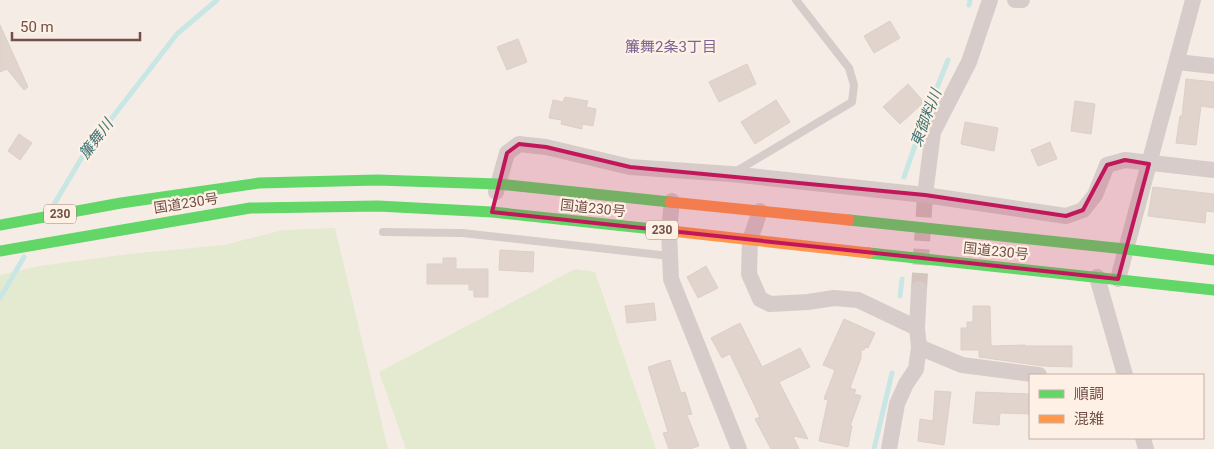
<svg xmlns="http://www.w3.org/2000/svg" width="1214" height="449" font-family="Roboto,'Noto Sans JP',sans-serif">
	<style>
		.green { fill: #e3ead0 }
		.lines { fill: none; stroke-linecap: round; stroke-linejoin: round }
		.stream { stroke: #c8e6e4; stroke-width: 5 }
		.building { fill: #e1d4cd; stroke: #ddcfc8 }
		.street-tunnel { stroke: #d4c6be; stroke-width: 16; stroke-dasharray: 16 8; stroke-linecap: butt }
		.lane { stroke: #d7ccc9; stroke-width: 8 }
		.street { stroke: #d7ccc9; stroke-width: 16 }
		.fast { stroke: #63d668; stroke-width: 11 }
		.slow { stroke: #ff974d; stroke-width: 11 }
		.marked { fill: #c2185b; fill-opacity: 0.2; stroke: #c2185b; stroke-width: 4; stroke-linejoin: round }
		.labels { text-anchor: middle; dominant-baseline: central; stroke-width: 4.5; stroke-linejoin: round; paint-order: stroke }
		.shield { fill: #fef0e4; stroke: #9b8077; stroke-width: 1 }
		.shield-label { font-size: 12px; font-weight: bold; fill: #705048 }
		.street-label { font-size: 14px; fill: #705048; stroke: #fef0e4 }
		.neighbourhood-label { font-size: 15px; fill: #7c6493; stroke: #fef0e4 }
		.water-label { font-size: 15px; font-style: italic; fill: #3d7576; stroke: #fef0e4 }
	</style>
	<rect width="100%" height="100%" fill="#f5ede5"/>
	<g class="green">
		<path d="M335 228 388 449H0V275L39 266 128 254 224 245 283 230Z"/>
		<path d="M575 269 595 272 656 449H406L379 372Z"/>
	</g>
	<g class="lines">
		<g class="stream">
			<path d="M969 5 970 0"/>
			<path d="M904 177 921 128 948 60"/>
			<path d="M53 206 84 154 177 34 217 0"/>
			<path d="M900 296 902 279"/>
			<path d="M0 298 24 257"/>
			<path d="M874 449 892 373"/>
		</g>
	</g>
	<g class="building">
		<path d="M890 21 900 38 874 53 864 36Z"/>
		<path d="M0 25 28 87 24 90 7 69 0 72Z"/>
		<path d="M518 39 527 62 507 70 497 47Z"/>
		<path d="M747 64 756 84 719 102 709 82Z"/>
		<path d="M1186 79 1214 82V108L1201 106 1196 145 1176 143 1180 116H1182Z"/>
		<path d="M908 84 924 102 900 124 883 107Z"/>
		<path d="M565 97 588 101 586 107 596 109 593 126 582 124V129L561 124 562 120 549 118 553 100 563 102Z"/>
		<path d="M776 100 790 122 755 144 741 122Z"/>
		<path d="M1075 101 1095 104 1091 134 1071 131Z"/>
		<path d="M965 122 998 128 994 151 961 144Z"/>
		<path d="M19 134 32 143 20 160 8 151Z"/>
		<path d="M1050 142 1057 159 1038 166 1031 150Z"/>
		<path d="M1153 187 1214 194V212L1206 211 1205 223 1148 216Z"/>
		<path d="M500 250 534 252 533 272 499 270Z"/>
		<path d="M443 258H456V269H488V297H474V290H469V284H427V264H443Z"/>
		<path d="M706 266 718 288 698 298 687 277Z"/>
		<path d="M654 303 656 320 627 323 625 306Z"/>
		<path d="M973 306H990L991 346 1025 345V346H1072V367L1043 366 979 357V350H961V328H967V322H973Z"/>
		<path d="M844 319 875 333 868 348 865 347 864 350H861V358L850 388 856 390 854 394 861 396 850 426H852L848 447 819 441 828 400 824 399 835 370 823 365Z"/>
		<path d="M740 323 762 367 800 348 810 367 779 382 808 439 793 436 799 449H771L755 419 760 417 730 354 722 358 711 338Z"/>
		<path d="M670 360 681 393 685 392 692 414 687 415 699 446 690 449H669L663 433 668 432 648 367Z"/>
		<path d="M935 391 951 392 944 445 918 441 920 419 933 421Z"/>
		<path d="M976 392 1030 394V414L1000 413 999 425 973 423Z"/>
	</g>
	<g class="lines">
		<path class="street-tunnel" d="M919 289 925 195"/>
		<g class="lane">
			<path d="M735 172 852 102 854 85 849 68 796 0"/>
			<path d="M383 232 462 233 670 256"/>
		</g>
		<g class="street">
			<path d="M1015 0H1022"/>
			<path d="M1177 62 1214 66"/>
			<path d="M496 192 507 153 519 144 546 147 630 167 731 174 925 195 1066 216 1083 210 1095 195 1107 165 1125 160 1214 170"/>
			<path d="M925 195 933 132 969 62 990 0"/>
			<path d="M672 201 669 231 671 279 739 449"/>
			<path d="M760 211 750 240 749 274 760 299 770 304 808 302 834 298 858 300 917 328"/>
			<path d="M1097 277 1125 375"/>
			<path d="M1118 279 1193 0"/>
			<path d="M919 347 962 365 1039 375"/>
			<path d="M1143 438 1146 449"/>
			<path d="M889 449 897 404 906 384 916 369 919 347 917 328 919 289"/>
		</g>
		<g class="fast">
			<path d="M849 220 1125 249 1214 260"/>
			<path d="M0 225 121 203 259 183 377 180 498 184 670 202"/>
			<path d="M0 251 250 208 378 206 492 212 653 229"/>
			<path d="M869 253 1214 290"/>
		</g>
		<g class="slow">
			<path d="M670 202 849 220"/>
			<path d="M653 229 869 253"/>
		</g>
	</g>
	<path class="marked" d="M519 144 546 147 630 167 925 195 1066 216 1083 210 1107 165 1125 160 1149 164 1118 279 492 212 507 153Z"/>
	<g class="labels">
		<g class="shield">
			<rect x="44" y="204.5" width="32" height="19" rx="4"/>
			<rect x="646" y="220.5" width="32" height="19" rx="4"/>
		</g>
		<g class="shield-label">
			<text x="60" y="214">230</text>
			<text x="662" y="230">230</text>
		</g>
		<g class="street-label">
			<text transform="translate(186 203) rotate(-9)">国道230号</text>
			<text transform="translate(593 208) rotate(6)">国道230号</text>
			<text transform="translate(996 251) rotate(6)">国道230号</text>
		</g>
		<g class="neighbourhood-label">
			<text x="671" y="47">簾舞2条3丁目</text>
		</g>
		<g class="water-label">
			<text transform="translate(926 118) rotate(-69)">東御料川</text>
			<text transform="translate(96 139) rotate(-53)">簾舞川</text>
		</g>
	</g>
	<rect x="1029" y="374" width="175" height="65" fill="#fef0e4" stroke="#c5b0a6"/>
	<rect x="1039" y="390" width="25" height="8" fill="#63d668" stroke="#c5b0a6"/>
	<text x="1074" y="399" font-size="15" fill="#705048">順調</text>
	<rect x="1039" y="415" width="25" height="8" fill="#ff974d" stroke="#c5b0a6"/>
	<text x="1074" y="424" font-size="15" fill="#705048">混雑</text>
	<path d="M12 32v8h128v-8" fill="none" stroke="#705048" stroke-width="2.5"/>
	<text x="20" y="32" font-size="15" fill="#705048" stroke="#fef0e4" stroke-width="4" paint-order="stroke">50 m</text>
</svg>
